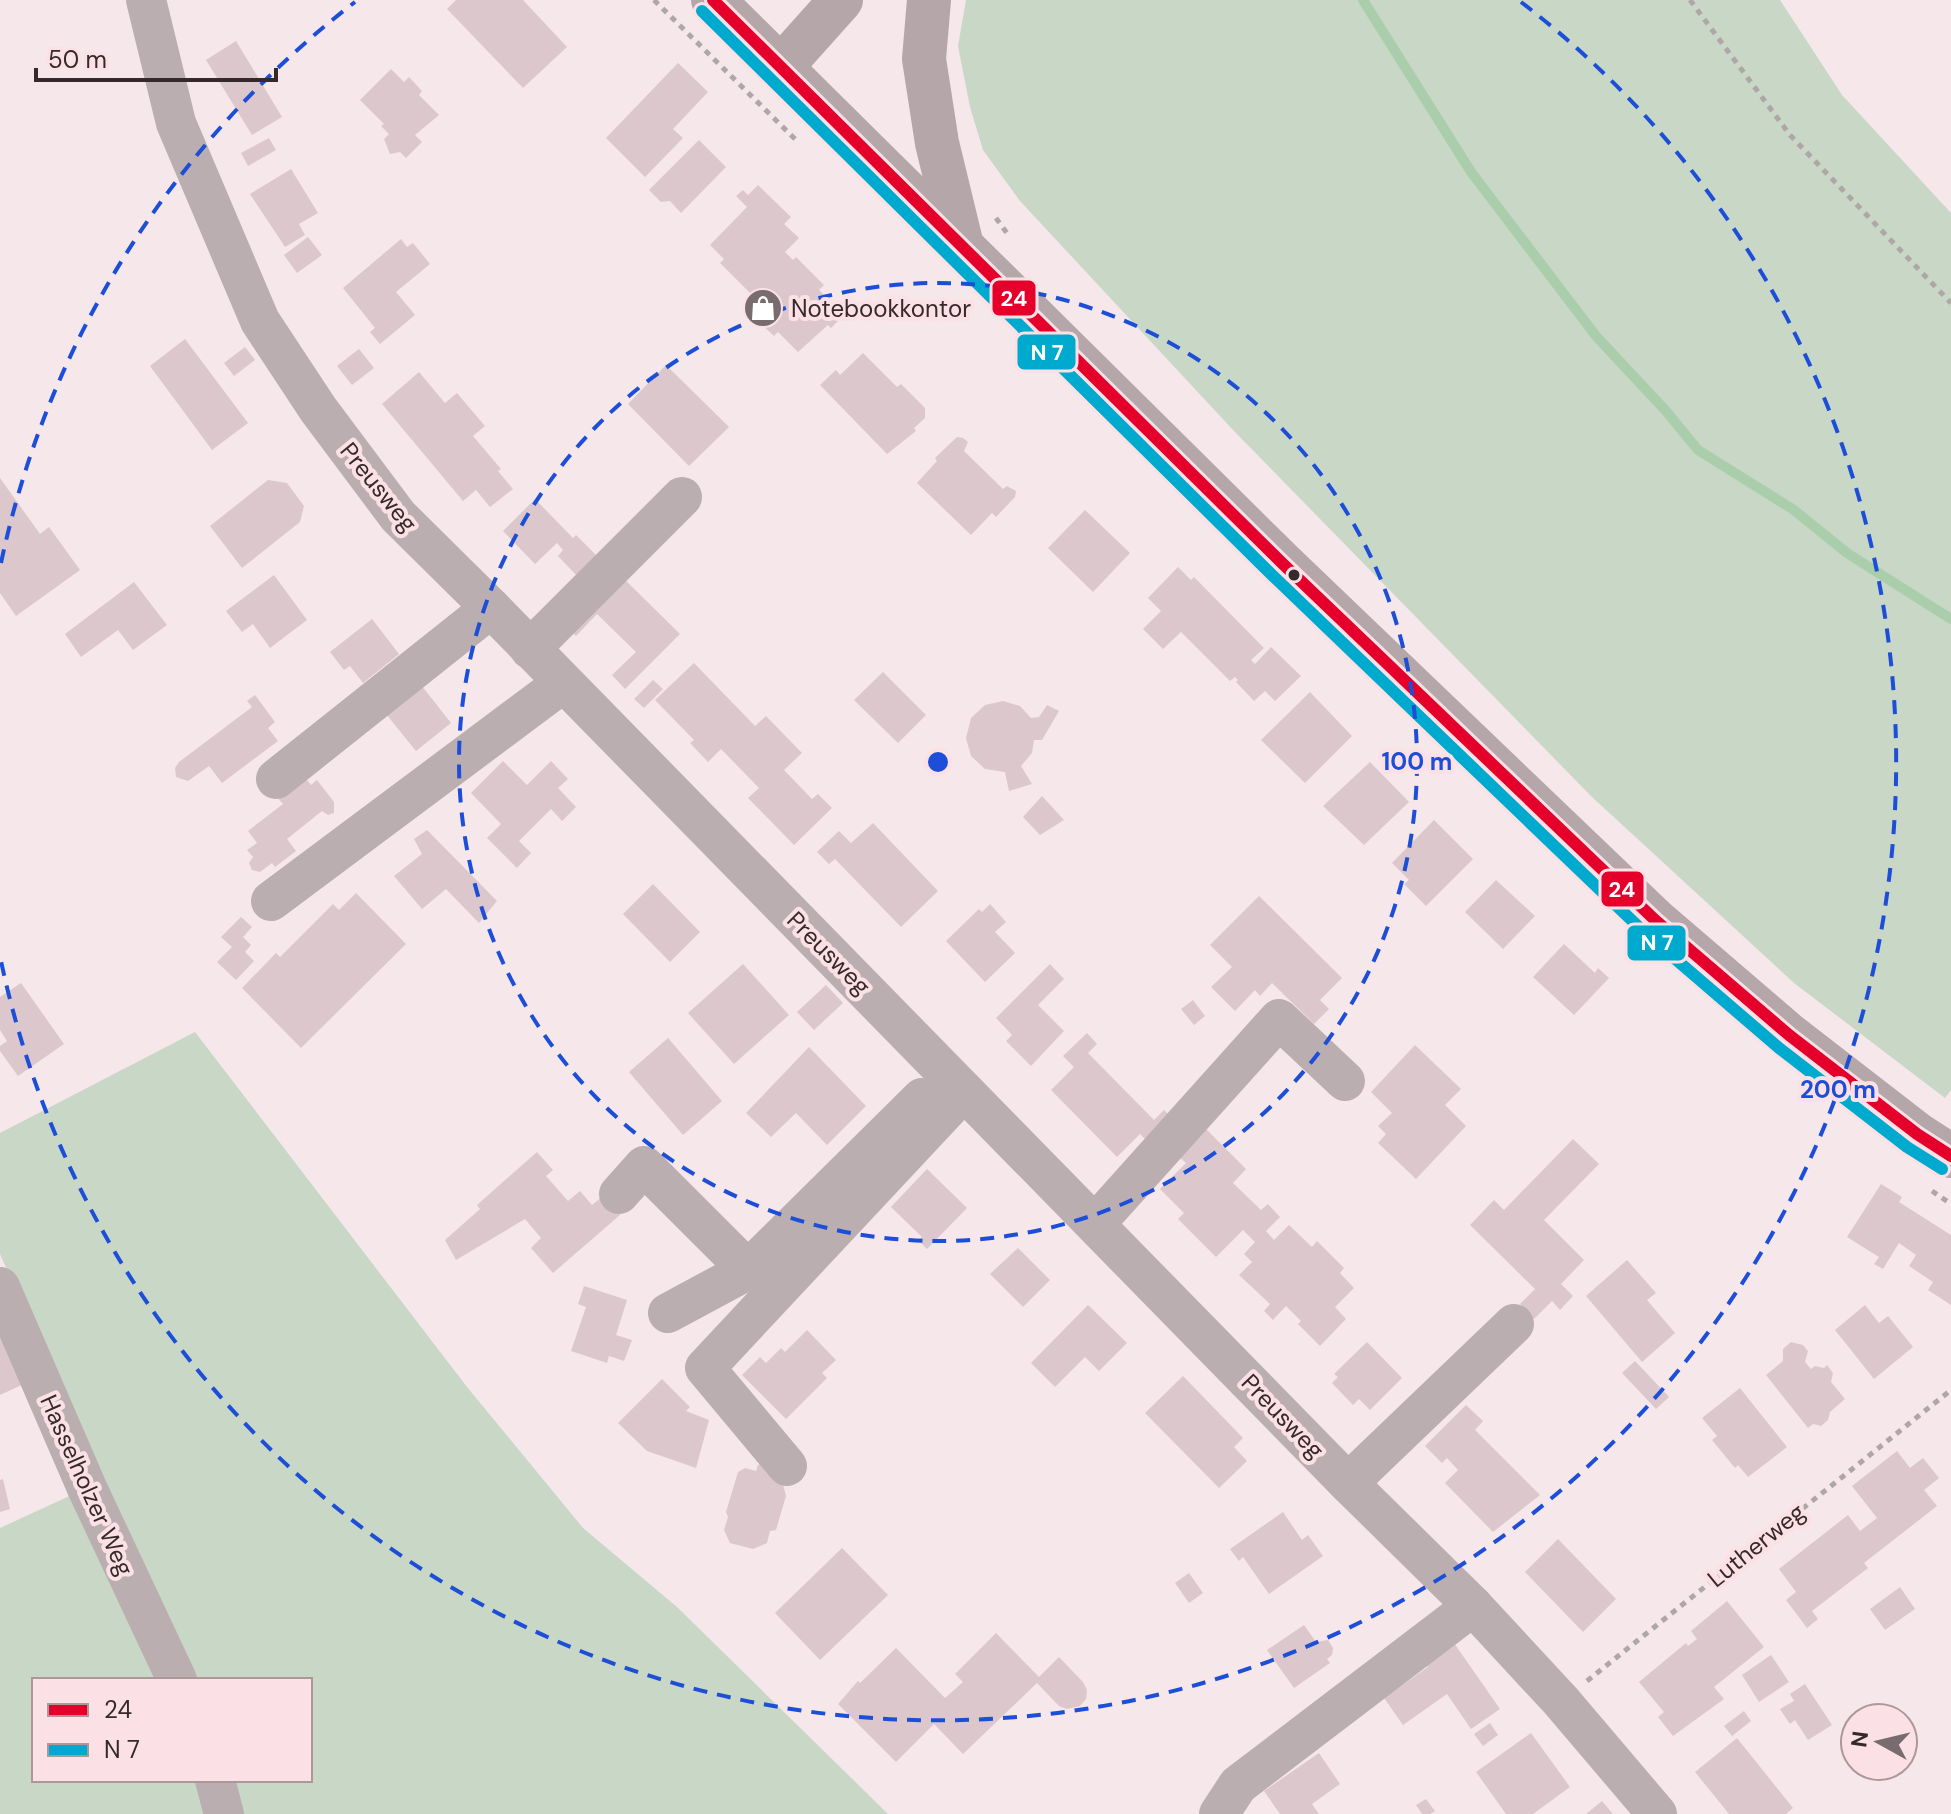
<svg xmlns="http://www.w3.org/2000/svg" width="1951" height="1814" font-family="'DM Sans',sans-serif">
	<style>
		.green { fill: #c8d7c6 }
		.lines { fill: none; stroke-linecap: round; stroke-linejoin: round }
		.stream { stroke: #aaceac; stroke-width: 10 }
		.building { fill: #dcc8cc }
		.path { stroke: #afa6a8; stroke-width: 5; stroke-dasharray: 6 6; stroke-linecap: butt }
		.minor { stroke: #baaeb0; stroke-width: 40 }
		.major { stroke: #b4a6a9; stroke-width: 44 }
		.bus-1-casing { stroke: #fbe1e6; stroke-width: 18 }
		.bus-2-casing { stroke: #fbe1e6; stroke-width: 18 }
		.bus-1 { stroke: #e4002b; stroke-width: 12 }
		.bus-2 { stroke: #00a9ce; stroke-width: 12 }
		.ring { fill: none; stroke: #1d4ed8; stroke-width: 4; stroke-dasharray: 14 10 }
		.bus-dot { fill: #35292b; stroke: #fbe1e6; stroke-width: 3 }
		.labels { text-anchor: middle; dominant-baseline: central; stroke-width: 8; stroke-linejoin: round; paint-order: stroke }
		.poi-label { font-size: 24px; fill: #35292b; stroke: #fbe1e6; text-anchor: start }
		.street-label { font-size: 24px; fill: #35292b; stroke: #fbe1e6 }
		.centre { fill: #1d4ed8; stroke: #fbe1e6; stroke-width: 4 }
		.ring-label { font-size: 24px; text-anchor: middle; font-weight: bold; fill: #1d4ed8; stroke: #fbe1e6; stroke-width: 8; stroke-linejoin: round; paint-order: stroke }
		.line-badge { stroke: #fbe1e6; stroke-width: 3 }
		.badge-label { font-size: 22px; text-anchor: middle; font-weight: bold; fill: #fff }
	</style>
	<rect width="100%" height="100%" fill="#f5e7ea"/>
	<g class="green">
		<path d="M966 0H1780L1842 95 1951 213V1090L1945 1098 1794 983 1592 797 1234 431 1020 201 983 150 970 107 958 46Z"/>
		<path d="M195 1032 467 1387 583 1528 677 1607 888 1814H236L224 1780H310V1680H189L0 1254V1133Z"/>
		<path d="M76 1493 163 1680H34V1780H201L214 1814H0V1528Z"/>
	</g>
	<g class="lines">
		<path class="stream" d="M1363 0 1471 172 1596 336 1666 411 1698 450 1794 510 1847 553 1951 619"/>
	</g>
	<g class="building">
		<path d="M456 0H523L567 47 523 88 447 9Z"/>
		<path d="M236 41 282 117 252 135 206 60Z"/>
		<path d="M678 63 708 92 673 129 683 138 645 177 606 138Z"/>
		<path d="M391 69 404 82 409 77 422 91 419 95 439 115 415 135 422 142 406 158 400 152 390 154 384 139 389 134 381 126 384 124 360 100Z"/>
		<path d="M269 138 276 150 248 166 241 153Z"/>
		<path d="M699 140 726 167 681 213 670 201 661 202 649 190Z"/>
		<path d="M291 169 318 213 299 224 305 235 285 247 250 194Z"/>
		<path d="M758 185 791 217 784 224 799 238 785 252 793 260 796 257 824 285 819 290 847 317 843 321 841 318 831 328 828 325 798 352 778 332 774 336 745 309 755 298 720 263 724 259 710 245 747 207 736 196 743 190 748 195Z"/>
		<path d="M308 237 322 255 297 273 284 255Z"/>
		<path d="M401 239 407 247 413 243 430 264 396 292 415 315 380 344 370 332 375 328 343 288Z"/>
		<path d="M185 339 248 423 212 450 150 366Z"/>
		<path d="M245 347 255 360 234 376 224 363Z"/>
		<path d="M359 349 374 368 352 385 337 366Z"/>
		<path d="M863 353 897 387 901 384 925 408V418L914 428 916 431 887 454 820 385 836 370 840 375Z"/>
		<path d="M666 365 729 427 689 466 628 404Z"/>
		<path d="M419 372 445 403 457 393 485 426 473 436 501 469 498 471 513 489 490 507 476 490 463 501 382 404Z"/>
		<path d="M957 437 963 438 968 442 964 451 1003 489 1007 486 1016 491 1015 497 996 517 992 513 971 535 917 483 937 461 935 458Z"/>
		<path d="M0 478 40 534 49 527 80 570 16 616 0 593Z"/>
		<path d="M268 480 287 483 304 506 300 522 242 568 210 526Z"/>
		<path d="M535 499 573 538 576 535 598 557 578 577 558 556 563 550 557 543 535 564 503 531Z"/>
		<path d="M1085 510 1130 553 1093 592 1048 548Z"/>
		<path d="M1178 567 1191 580 1194 577 1264 648 1251 660 1255 664 1271 647 1301 676 1275 701 1265 691 1254 701 1236 682 1238 680 1235 677 1230 681 1181 632 1163 649 1143 629 1161 611 1148 598Z"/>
		<path d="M615 570 680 634 625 689 612 675 636 652 597 614 576 636 563 623Z"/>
		<path d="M274 575 307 620 270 648 253 624 242 632 226 611Z"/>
		<path d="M134 582 167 625 133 650 118 630 81 657 65 634Z"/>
		<path d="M372 619 399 654 363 683 350 666 344 670 330 652Z"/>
		<path d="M694 663 755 726 766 716 802 753 784 770 812 799 818 794 832 808 794 845 748 798 759 788 721 749 708 762 690 743 694 740 655 700Z"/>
		<path d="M883 672 926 715 898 743 854 700Z"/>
		<path d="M653 680 663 689 644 708 634 699Z"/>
		<path d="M418 681 451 723 416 751 382 709Z"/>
		<path d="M1310 692 1352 736 1305 783 1261 740Z"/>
		<path d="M255 695 275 722 268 728 278 741 222 783 209 766 188 781 176 777 175 768 179 762 252 707 247 701Z"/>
		<path d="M1003 701 1020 706 1031 718 1039 717 1047 705 1059 711 1042 740H1034L1032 753 1021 766 1032 784 1009 791 1005 772 985 769 971 756 966 738 971 718 985 705Z"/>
		<path d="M503 761 527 785 551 761 568 779 558 788 576 807 562 821 551 809 519 841 531 853 517 868 487 838 501 824 471 793Z"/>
		<path d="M1370 762 1409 802 1364 845 1323 806Z"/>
		<path d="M303 775 311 785 317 780 334 802V813L328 815 322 811 287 839 296 851 275 867 272 863 260 872 252 870 249 863 253 857 247 850 257 843 248 831 283 804 276 796Z"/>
		<path d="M1042 796 1064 820 1040 835 1023 817Z"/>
		<path d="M1434 820 1473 859 1426 906 1404 884 1409 880 1392 863Z"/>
		<path d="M873 823 938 891 901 927 835 859 829 864 817 852 839 831 851 843Z"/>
		<path d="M427 830 497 901 479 923 446 889 422 909 394 876 422 854 414 839Z"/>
		<path d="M1496 880 1535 916 1503 949 1465 912Z"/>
		<path d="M653 884 700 932 670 962 623 914Z"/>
		<path d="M356 893 406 944 301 1048 242 988 276 953 280 957 333 904 339 910Z"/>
		<path d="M1259 896 1342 978 1320 1000 1329 1009 1314 1024 1272 983 1260 996 1255 990 1235 1011 1211 987 1232 967 1210 945Z"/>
		<path d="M990 904 1006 922 995 932 1015 953 985 982 946 941 979 909 982 912Z"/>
		<path d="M241 917 252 927 243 937 251 945 245 952 254 961 236 980 217 962 232 947 221 937Z"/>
		<path d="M1564 944 1595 973 1598 968 1609 978 1574 1015 1533 977Z"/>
		<path d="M743 964 789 1015 734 1064 688 1013Z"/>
		<path d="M1050 964 1064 979 1038 1005 1064 1031 1031 1066 1006 1041 1012 1035 996 1018Z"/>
		<path d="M21 983 64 1044 18 1076 0 1051V1046L7 1041 0 1030V997Z"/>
		<path d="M826 985 843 1003 814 1030 797 1012Z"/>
		<path d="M1193 1000 1205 1016 1194 1025 1181 1009Z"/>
		<path d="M1087 1033 1097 1044 1088 1053 1154 1120 1164 1110 1175 1121 1151 1145 1140 1134 1117 1157 1051 1090 1074 1067 1063 1056Z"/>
		<path d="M668 1038 722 1101 683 1135 629 1072Z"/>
		<path d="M1415 1045 1461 1089 1445 1105 1466 1126 1416 1179 1378 1143 1386 1134 1378 1126 1392 1113 1371 1092Z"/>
		<path d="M809 1047 866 1106 827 1145 796 1113 771 1137 746 1113Z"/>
		<path d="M1203 1126 1246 1169 1233 1183 1261 1210 1268 1204 1280 1217 1266 1231 1274 1240 1289 1225 1312 1247 1317 1241 1344 1268 1340 1273 1354 1288 1335 1307 1346 1319 1320 1346 1298 1324 1301 1321 1286 1306 1273 1320 1264 1311 1270 1304 1239 1275 1252 1262 1244 1254 1255 1242 1243 1230 1216 1257 1178 1219 1184 1213 1160 1189 1186 1163 1176 1154Z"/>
		<path d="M1573 1139 1599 1164 1544 1220 1584 1260 1561 1284 1573 1296 1560 1310 1552 1301 1534 1319 1520 1304 1535 1289 1470 1225 1494 1200 1504 1210Z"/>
		<path d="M537 1152 553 1170 546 1176 568 1201 580 1191 592 1205 603 1196 620 1215 553 1273 531 1248 541 1238 525 1219 456 1260 445 1240 480 1209 477 1205Z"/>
		<path d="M927 1169 967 1208 927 1249 918 1240 922 1237 891 1207Z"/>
		<path d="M1881 1184 1902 1197 1899 1202 1951 1235V1305L1928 1290 1933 1282 1909 1266 1916 1255 1899 1243 1883 1269 1874 1264 1879 1257 1847 1237Z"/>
		<path d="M1018 1248 1050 1280 1023 1307 990 1274Z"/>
		<path d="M1627 1260 1656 1293 1647 1300 1675 1333 1642 1362 1586 1296Z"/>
		<path d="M584 1286 627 1300 616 1335 632 1340 624 1361 609 1356 607 1363 571 1351 586 1307 578 1304Z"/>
		<path d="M1088 1305 1127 1343 1099 1371 1085 1357 1055 1387 1031 1363Z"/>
		<path d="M1865 1305 1879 1323 1888 1316 1913 1347 1874 1379 1835 1330Z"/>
		<path d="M0 1329 24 1384 0 1395Z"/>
		<path d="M807 1330 836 1360 822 1373 827 1378 786 1419 742 1375 760 1357 766 1363 781 1348 785 1352Z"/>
		<path d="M1367 1342 1402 1378 1370 1410 1359 1399 1353 1405 1332 1383 1338 1377 1334 1374Z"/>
		<path d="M1791 1342 1803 1345 1808 1351 1805 1362 1811 1369 1815 1366 1824 1368 1827 1365 1833 1373 1831 1382 1845 1399 1830 1412 1828 1420 1821 1426 1813 1424 1808 1428 1766 1375 1783 1361V1349Z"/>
		<path d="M1635 1361 1669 1397 1656 1409 1622 1373Z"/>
		<path d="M1183 1376 1243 1438 1234 1447 1247 1461 1219 1488 1145 1413Z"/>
		<path d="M662 1379 690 1407 686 1411 709 1420 696 1468 647 1451 618 1423Z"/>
		<path d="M1740 1388 1787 1447 1748 1477 1738 1465 1735 1468 1712 1440 1717 1436 1702 1418Z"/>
		<path d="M1466 1405 1483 1421 1475 1430 1540 1495 1493 1532 1445 1483 1458 1470 1447 1458 1442 1463 1425 1446Z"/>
		<path d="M1897 1451 1910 1468 1923 1458 1939 1478 1924 1490 1937 1506 1864 1563 1868 1568 1812 1611 1818 1619 1807 1628 1786 1600 1796 1592 1779 1569 1848 1515 1860 1531 1877 1518 1852 1486Z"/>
		<path d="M764 1462 782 1480 786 1496 776 1530 770 1531 767 1543 753 1549 730 1543 724 1530 728 1517 726 1512 738 1472 745 1468 756 1471 758 1465Z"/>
		<path d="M3 1479 10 1509 0 1512V1480Z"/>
		<path d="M1283 1512 1302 1540 1308 1535 1323 1556 1269 1594 1243 1557 1239 1561 1230 1549Z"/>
		<path d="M1558 1539 1616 1599 1583 1632 1525 1572Z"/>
		<path d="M842 1548 888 1595 820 1660 775 1613Z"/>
		<path d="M1189 1573 1203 1593 1189 1603 1175 1583Z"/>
		<path d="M1900 1587 1915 1609 1885 1630 1870 1609Z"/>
		<path d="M1727 1601 1764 1647 1714 1687 1724 1699 1673 1736 1658 1717 1664 1712 1639 1682 1686 1643 1688 1646 1697 1639 1691 1631Z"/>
		<path d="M1304 1625 1316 1642 1328 1640 1333 1648 1332 1655 1327 1659 1330 1663 1294 1688 1267 1650Z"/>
		<path d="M996 1633 1039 1677 1059 1657 1083 1682 1087 1690 1086 1699 1080 1706 1067 1709 1059 1706 1037 1683 963 1754 934 1724 896 1762 838 1704 858 1681 860 1683 896 1648 945 1698 963 1682 955 1674Z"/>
		<path d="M1454 1643 1500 1709 1471 1729 1447 1694 1403 1725 1384 1698 1428 1667 1425 1663Z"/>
		<path d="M1771 1655 1789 1682 1759 1702 1742 1675Z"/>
		<path d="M1805 1684 1832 1725 1808 1740 1795 1720 1790 1724 1780 1709 1794 1701 1790 1694Z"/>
		<path d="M1744 1711 1751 1721 1732 1736 1724 1726Z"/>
		<path d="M1490 1723 1498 1735 1483 1746 1474 1734Z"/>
		<path d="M1531 1733 1570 1787 1533 1814H1506L1476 1772Z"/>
		<path d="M1737 1738 1793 1808 1786 1814H1729L1695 1772Z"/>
		<path d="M1319 1753 1340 1784 1312 1804 1319 1814H1280L1264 1791Z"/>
		<path d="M1426 1799 1435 1811 1430 1814H1422L1416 1805Z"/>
		<path d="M1602 1801 1613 1814H1586Z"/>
	</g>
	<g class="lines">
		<g class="path">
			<path d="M654 0 798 142"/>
			<path d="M1690 0 1790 135 1951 303"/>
			<path d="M996 218 1009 236"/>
			<path d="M1932 1191 1951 1204"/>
			<path d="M1587 1681 1951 1390"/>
		</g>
		<g class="minor">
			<path d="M146 0 176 123 260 321 318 409 398 516 491 608 1348 1483 1473 1606 1561 1701 1657 1814"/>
			<path d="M530 649 682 497"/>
			<path d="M276 779 491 608"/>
			<path d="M271 901 563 683"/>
			<path d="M619 1194 644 1166 748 1270"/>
			<path d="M1095 1224 1279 1019 1345 1081"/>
			<path d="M0 1287 87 1488 177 1680"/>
			<path d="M668 1313 748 1270 922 1098"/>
			<path d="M787 1466 705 1368 964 1091"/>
			<path d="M1348 1483 1514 1324"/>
			<path d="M215 1780 224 1814"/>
			<path d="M1219 1814 1238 1785 1473 1606"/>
		</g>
		<g class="major">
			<path d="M713 0 1282 563 1655 920 1789 1035 1917 1134 1951 1156"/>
			<path d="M929 0 924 59 937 143 962 246"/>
			<path d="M782 66 841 0"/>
		</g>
		<defs>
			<path id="bus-1" d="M713 0 1282 563 1655 920 1789 1035 1917 1134 1951 1156"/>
			<path id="bus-2" d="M702 11 1271 574 1644 932 1779 1048 1907 1147 1942 1169"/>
		</defs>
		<use href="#bus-1" class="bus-1-casing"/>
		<use href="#bus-2" class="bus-2-casing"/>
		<use href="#bus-1" class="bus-1"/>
		<use href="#bus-2" class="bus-2"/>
	</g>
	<g class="ring">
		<circle cx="938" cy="762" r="479"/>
		<path d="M1 563A958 958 0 0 1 355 2M1521 2A958 958 0 1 1 1 961"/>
	</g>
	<defs>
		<symbol id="shop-disc" viewBox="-11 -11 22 22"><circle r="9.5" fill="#786c6e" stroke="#fbe1e6"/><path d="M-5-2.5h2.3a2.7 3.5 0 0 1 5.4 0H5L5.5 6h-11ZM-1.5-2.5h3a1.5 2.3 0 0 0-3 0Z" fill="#fff"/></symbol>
	</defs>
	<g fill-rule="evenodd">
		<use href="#shop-disc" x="741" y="286" width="44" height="44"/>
	</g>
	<circle class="bus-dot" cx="1294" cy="575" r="7"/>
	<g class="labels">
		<g class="poi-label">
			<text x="791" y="308">Notebookkontor</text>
		</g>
		<g class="street-label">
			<text transform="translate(379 487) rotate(51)">Preusweg</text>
			<text transform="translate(829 953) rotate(45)">Preusweg</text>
			<text transform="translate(1283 1416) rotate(46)">Preusweg</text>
			<text transform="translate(87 1485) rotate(66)">Hasselholzer Weg</text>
			<text transform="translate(1756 1545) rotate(-39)">Lutherweg</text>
		</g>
	</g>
	<circle cx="938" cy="762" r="12" class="centre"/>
	<g class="ring-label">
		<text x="1417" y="770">100 m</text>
		<text x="1838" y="1098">200 m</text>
	</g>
	<g class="line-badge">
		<rect x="991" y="279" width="46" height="38" rx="8" fill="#e4002b"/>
		<rect x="1016" y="333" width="61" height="38" rx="8" fill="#00a9ce"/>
		<rect x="1600" y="870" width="45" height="38" rx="8" fill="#e4002b"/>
		<rect x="1626" y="924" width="61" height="38" rx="8" fill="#00a9ce"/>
	</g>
	<g class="badge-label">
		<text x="1014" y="306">24</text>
		<text x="1047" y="360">N 7</text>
		<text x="1622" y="897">24</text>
		<text x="1657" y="950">N 7</text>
	</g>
	<rect x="32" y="1678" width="280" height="104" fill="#fbe1e6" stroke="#ac979b" stroke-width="2"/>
	<rect x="48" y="1704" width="40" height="12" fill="#e4002b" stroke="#ac979b" stroke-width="2"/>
	<text x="104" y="1718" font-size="24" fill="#35292b">24</text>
	<rect x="48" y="1744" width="40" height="12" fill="#00a9ce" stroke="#ac979b" stroke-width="2"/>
	<text x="104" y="1758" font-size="24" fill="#35292b">N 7</text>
	<g transform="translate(1879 1742) rotate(278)"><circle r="38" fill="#fbe1e6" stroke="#ac979b" stroke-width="2"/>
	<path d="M0-6L14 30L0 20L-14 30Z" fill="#786c6e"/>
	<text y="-12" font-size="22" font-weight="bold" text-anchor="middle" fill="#35292b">N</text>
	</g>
	<path d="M36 68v12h240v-12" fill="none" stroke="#35292b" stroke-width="4"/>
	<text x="48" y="68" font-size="24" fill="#35292b" stroke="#fbe1e6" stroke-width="6" paint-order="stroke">50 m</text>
</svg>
